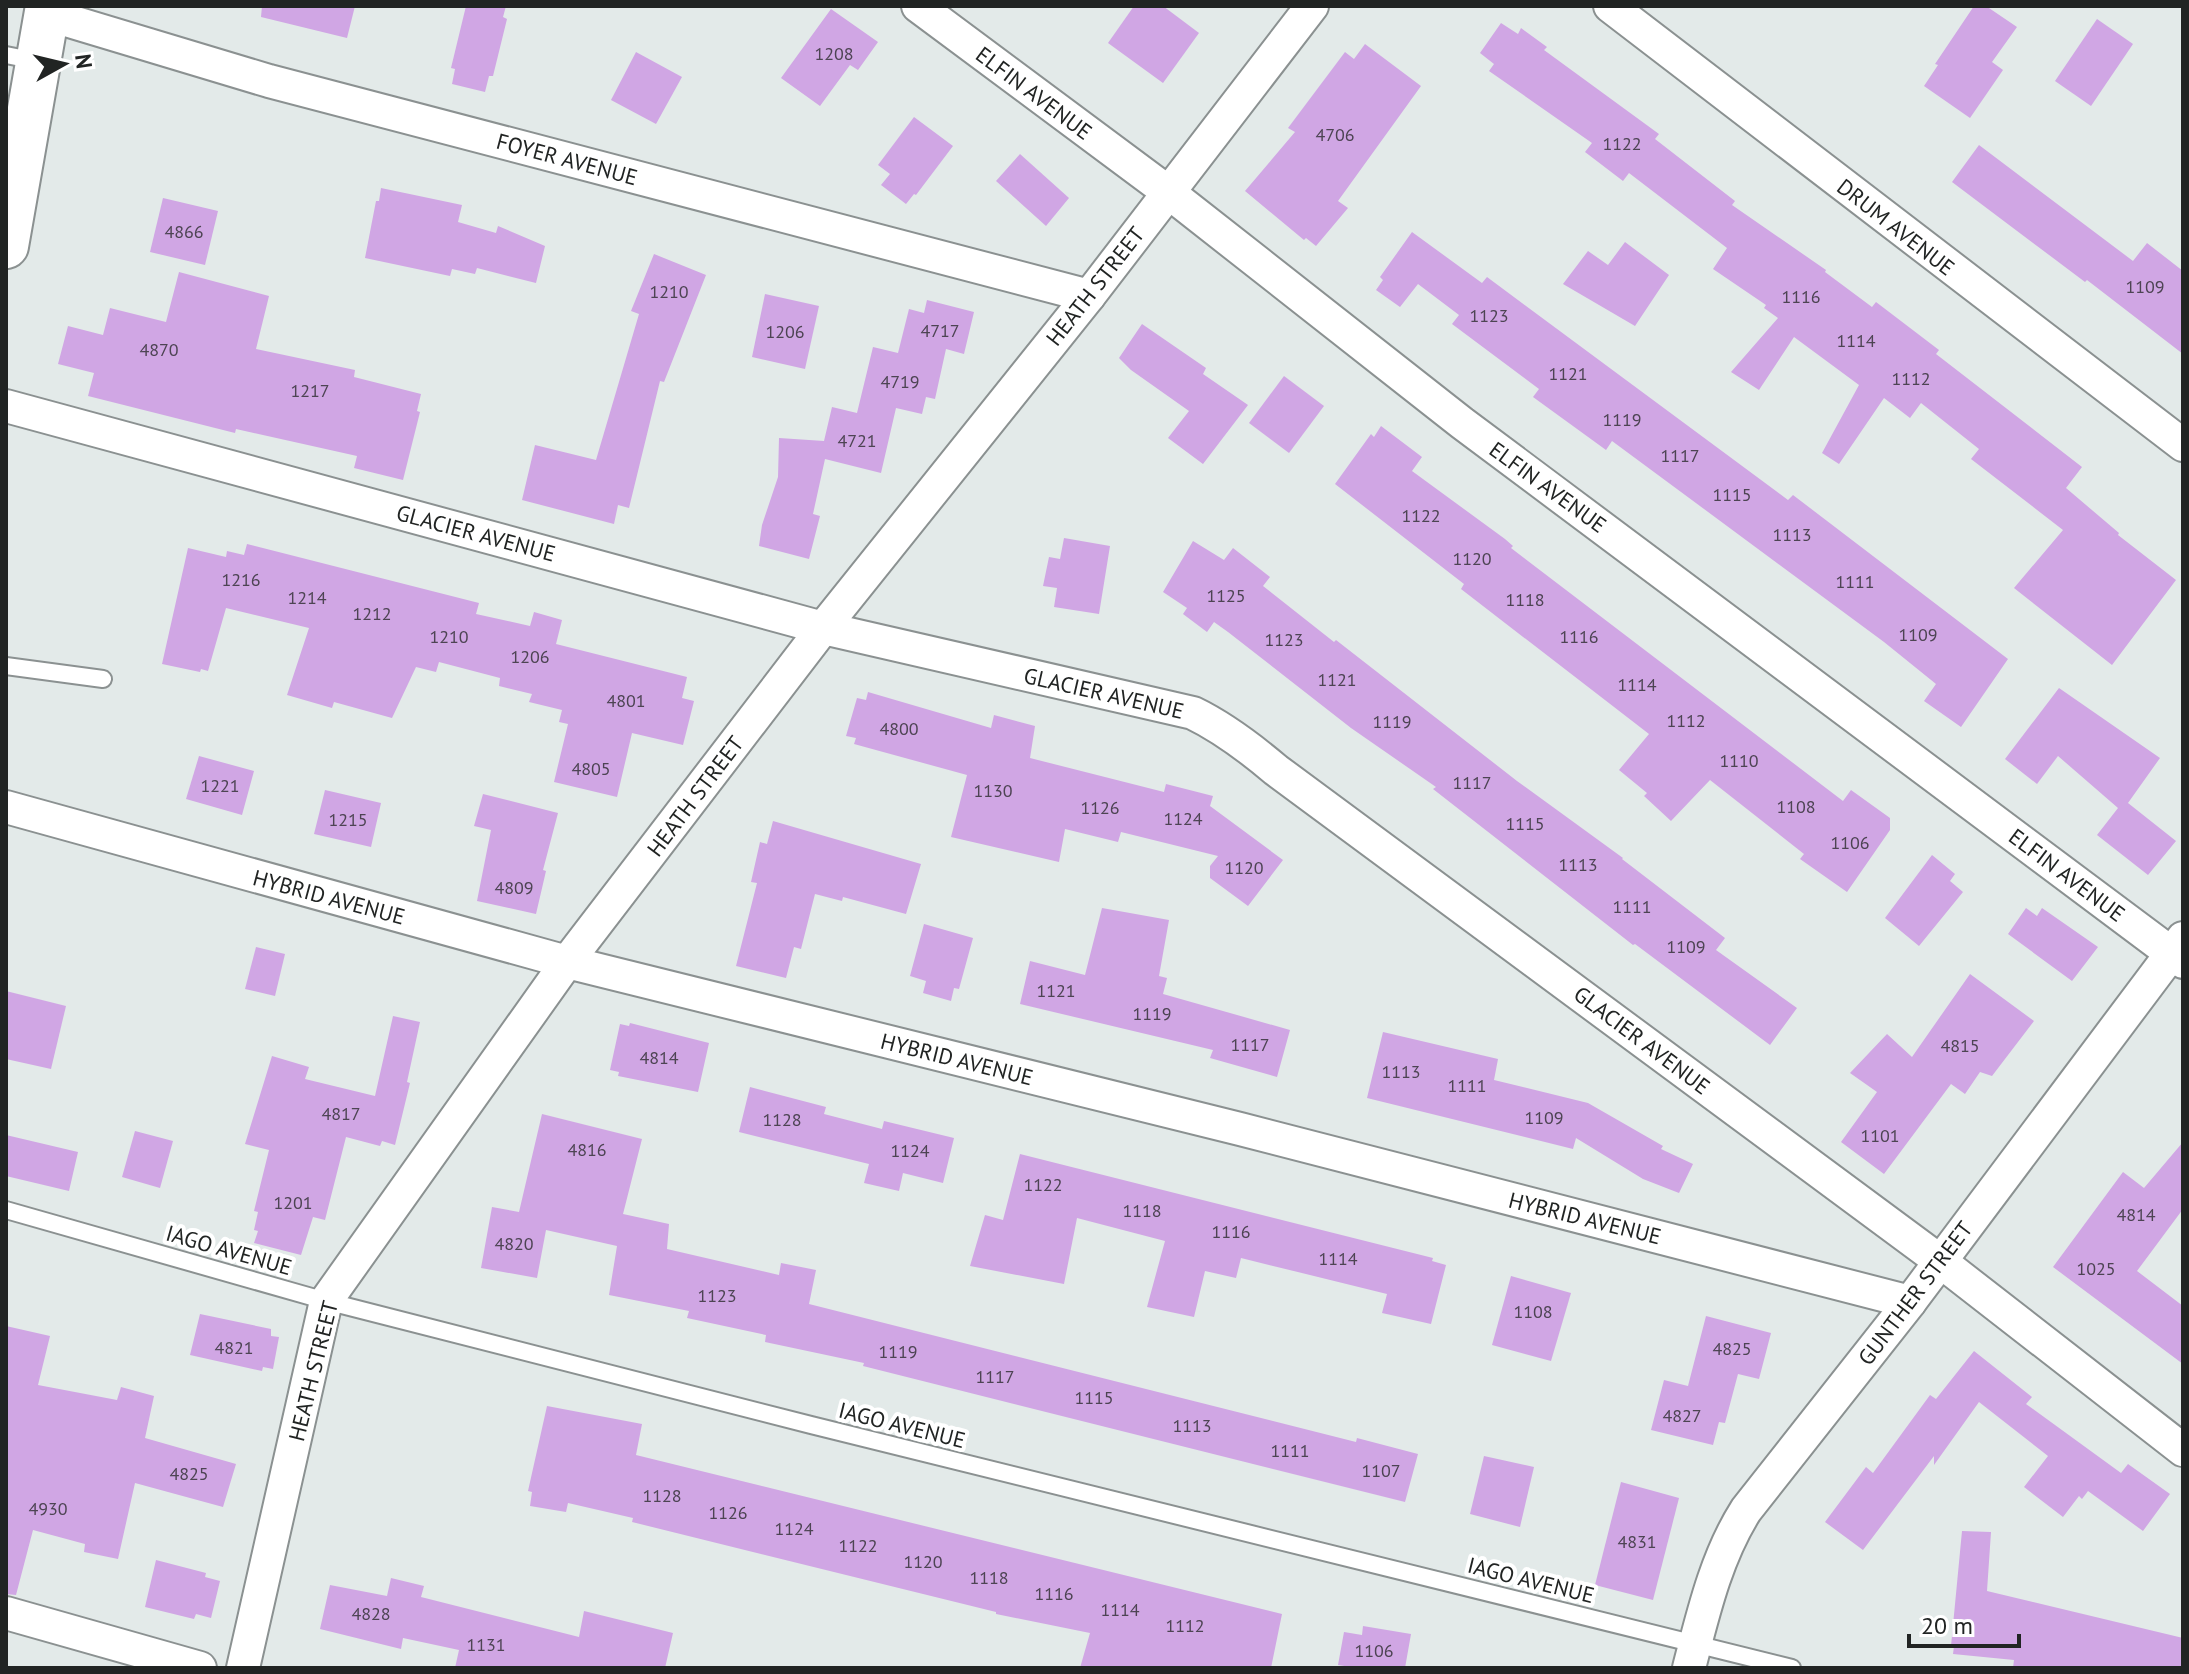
<svg xmlns="http://www.w3.org/2000/svg" width="2189" height="1674" font-family="'PT Sans',sans-serif">
	<style>
		.building { fill: #d0a6e4 }
		.lines { fill: none; stroke-linecap: round; stroke-linejoin: round }
		.lane-casing { stroke: #8b9191; stroke-width: 20 }
		.street-casing { stroke: #8b9191; stroke-width: 36 }
		.secondary-casing { stroke: #8b9191; stroke-width: 48 }
		.lane { stroke: #fff; stroke-width: 16 }
		.street { stroke: #fff; stroke-width: 32 }
		.secondary { stroke: #fff; stroke-width: 44 }
		.labels { text-anchor: middle; dominant-baseline: central; stroke-width: 8; stroke-linejoin: round; paint-order: stroke }
		.number-label { font-size: 18px; fill: #4d4453 }
		.street-label { font-size: 22px; fill: #212423; stroke: #fff }
	</style>
	<rect width="100%" height="100%" fill="#e3eae9"/>
	<g class="building">
		<path d="M262 6H355L347 38 261 17Z"/>
		<path d="M466 6H506L503 17 507 19 493 76H489L485 92 452 84 455 69 451 68Z"/>
		<path d="M1134 6H1163L1199 33 1163 83 1108 43Z"/>
		<path d="M1974 6H1986L2017 27 1992 62 2003 70 1970 118 1924 86 1938 65 1935 64Z"/>
		<path d="M831 9 878 42 858 70 850 65 820 106 781 78Z"/>
		<path d="M2097 19 2133 44 2091 106 2055 81Z"/>
		<path d="M1501 23 1518 34 1521 28 1547 47 1544 50 1659 134 1655 139 1735 201 1732 205 1826 270 1825 272 1872 307 1876 302 1939 350 1936 354 2082 467 2066 488 2119 533 2118 535 2176 580 2112 665 2014 588 2063 530 1971 459 1979 449 1921 403 1910 418 1884 398 1839 464 1822 453 1859 385 1794 337 1759 390 1731 372 1778 318 1764 308 1766 305 1713 269 1727 248 1629 173 1623 181 1585 152 1592 143 1489 71 1494 64 1480 53Z"/>
		<path d="M1365 44 1421 86 1338 201 1348 208 1316 246 1306 238 1304 240 1245 191 1295 132 1288 128 1345 52 1354 59Z"/>
		<path d="M636 52 682 77 656 124 611 100Z"/>
		<path d="M914 117 953 146 916 195 914 194 906 204 881 185 890 174 878 165Z"/>
		<path d="M1979 145 2133 261 2147 243 2183 271V354L2087 280 2085 282 1952 182Z"/>
		<path d="M1020 154 1069 198 1046 226 996 181Z"/>
		<path d="M381 188 462 205 458 222 496 233 498 226 545 246 536 283 477 268 475 274 452 269 450 276 365 258 376 201H379Z"/>
		<path d="M163 198 218 211 205 265 150 252Z"/>
		<path d="M1412 232 1482 283 1487 277 1788 500 1793 495 2008 659 1961 727 1924 701 1936 684 1884 642 1612 441 1606 450 1533 397 1539 389 1452 324 1459 315 1418 284 1400 307 1376 290 1383 280 1380 277Z"/>
		<path d="M1625 242 1669 275 1635 326 1563 284 1588 251 1608 265Z"/>
		<path d="M654 254 706 275 664 382 660 381 629 508 618 505 614 524 522 500 535 445 596 460 639 314 631 311Z"/>
		<path d="M179 272 269 296 256 349 355 370 354 377 421 394 417 411 420 412 403 480 354 468 357 456 236 429 235 433 88 396 94 373 58 364 68 326 103 335 110 308 166 322Z"/>
		<path d="M765 294 819 306 805 369 752 357Z"/>
		<path d="M927 300 974 312 964 354 946 349 935 399 926 397 922 414 896 408 881 473 825 459 813 514 820 516 809 559 759 546 762 525 778 477 779 438 824 441 832 407 857 413 873 347 898 353 909 309 924 313Z"/>
		<path d="M1142 324 1206 368 1203 374 1248 405 1203 464 1168 438 1189 411 1131 370 1119 358Z"/>
		<path d="M1284 376 1324 406 1289 453 1249 423Z"/>
		<path d="M1381 426 1422 457 1412 471 1505 539 1513 546 1511 548 1843 801 1851 790 1890 818V830L1847 892 1800 859 1804 854 1710 780 1671 821 1644 796 1647 793 1619 770 1649 734 1461 589 1464 584 1335 484 1371 434 1374 437Z"/>
		<path d="M1064 538 1110 546 1099 614 1054 607 1057 588 1043 586 1049 557 1060 559Z"/>
		<path d="M1193 541 1224 560 1233 548 1270 577 1263 586 1334 642 1336 640 1517 781 1623 858 1622 859 1725 938 1716 950 1797 1008 1770 1045 1635 944 1633 945 1433 789 1436 787 1351 728 1228 632 1214 622 1207 632 1183 614 1187 608 1163 592Z"/>
		<path d="M247 544 479 603 476 614 530 626 534 612 562 620 556 644 687 677 682 698 694 701 683 745 632 733 617 797 554 782 568 724 559 722 562 710 529 702 532 694 499 686 500 678 439 662 436 672 416 667 392 718 334 702 332 708 287 695 309 628 226 608 208 671 201 669 200 672 162 664 188 548 226 557 227 551 244 555Z"/>
		<path d="M2059 688 2160 758 2128 803 2176 841 2148 875 2097 835 2118 808 2058 756 2037 784 2005 759Z"/>
		<path d="M868 692 991 728 994 715 1035 726 1030 758 1164 792 1166 784 1213 796 1210 806 1283 860 1248 906 1210 878V866L1218 856 1121 832 1118 842 1065 829 1059 862 951 837 967 775 854 744 856 738 846 736 857 698 866 700Z"/>
		<path d="M199 756 254 771 242 815 186 799Z"/>
		<path d="M325 790 381 803 371 847 314 834Z"/>
		<path d="M483 794 558 813 543 870 546 871 536 914 477 901 491 830 474 826Z"/>
		<path d="M773 821 921 864 906 914 843 897 842 901 815 894 801 949 794 947 786 978 736 966 757 883 751 882 760 842 767 844Z"/>
		<path d="M1932 855 1955 874 1950 881 1963 892 1919 946 1885 918Z"/>
		<path d="M1102 908 1169 920 1159 976 1167 978 1163 994 1290 1030 1277 1077 1210 1058 1213 1050 1020 1004 1030 961 1085 975Z"/>
		<path d="M2026 908 2037 916 2042 908 2098 947 2072 981 2008 934Z"/>
		<path d="M924 924 973 938 959 989 954 988 951 1001 923 993 926 981 910 976Z"/>
		<path d="M256 947 285 954 275 996 245 989Z"/>
		<path d="M1970 974 2034 1021 1992 1076 1980 1072 1965 1094 1951 1084 1884 1174 1841 1142 1877 1092 1850 1073 1887 1034 1912 1057Z"/>
		<path d="M6 991 66 1006 51 1069 6 1059Z"/>
		<path d="M393 1016 420 1022 407 1082 410 1083 395 1145 382 1141 380 1146 346 1137 325 1220 313 1217 301 1255 254 1243 258 1231 254 1230 258 1212 254 1211 269 1150 245 1144 272 1056 309 1067 305 1079 375 1096Z"/>
		<path d="M630 1023 709 1043 698 1092 618 1076 619 1072 610 1070 620 1024 629 1026Z"/>
		<path d="M1383 1032 1498 1059 1494 1080 1588 1103 1663 1146 1661 1149 1693 1164 1679 1193 1643 1179 1576 1138 1573 1149 1367 1098Z"/>
		<path d="M750 1087 826 1107 824 1114 882 1129 884 1121 954 1138 943 1183 903 1173 899 1191 864 1183 869 1164 739 1132Z"/>
		<path d="M542 1114 642 1139 623 1214 669 1224 667 1249 779 1275 781 1263 816 1270 809 1304 1356 1442 1357 1438 1418 1454 1405 1502 863 1366 864 1363 765 1342 766 1335 687 1318 689 1311 609 1295 617 1246 546 1230 537 1278 481 1268 492 1207 519 1212Z"/>
		<path d="M135 1131 173 1141 160 1188 122 1177Z"/>
		<path d="M6 1135 78 1152 69 1191 6 1176Z"/>
		<path d="M2183 1142V1209L2137 1271 2183 1306V1364L2053 1267 2123 1172 2144 1188Z"/>
		<path d="M1020 1154 1433 1258 1432 1261 1446 1265 1431 1324 1382 1313 1387 1294 1241 1258 1236 1278 1205 1271 1194 1317 1147 1307 1165 1241 1077 1218 1064 1284 970 1266 985 1215 1003 1220Z"/>
		<path d="M1511 1276 1571 1293 1551 1361 1492 1345Z"/>
		<path d="M200 1314 271 1329V1336L279 1337 273 1369 263 1367 262 1371 190 1355Z"/>
		<path d="M1706 1316 1771 1333 1759 1379 1738 1374 1725 1423 1719 1422 1713 1445 1651 1430 1664 1380 1688 1386Z"/>
		<path d="M6 1326 50 1336 38 1385 117 1400 121 1387 154 1396 145 1438 236 1464 223 1507 135 1483 118 1559 84 1552 85 1544 33 1530 16 1595 6 1594Z"/>
		<path d="M1974 1351 2032 1397 2026 1404 2121 1473 2128 1464 2170 1494 2143 1531 2088 1491 2082 1499 2079 1496 2063 1517 2024 1487 2048 1456 1979 1402 1934 1465V1456L1863 1550 1825 1522 1866 1467 1873 1473 1930 1395 1936 1399Z"/>
		<path d="M547 1406 642 1424 636 1455 1282 1614 1271 1668H1080L1090 1633 996 1614V1612L632 1522 633 1518 568 1503 566 1512 530 1506 532 1492 528 1491Z"/>
		<path d="M1484 1456 1534 1467 1520 1527 1470 1514Z"/>
		<path d="M1621 1482 1679 1498 1653 1600 1595 1585Z"/>
		<path d="M1962 1531 1991 1532 1987 1591 2183 1638V1668H2013L2014 1660 1953 1654 1954 1646H1951Z"/>
		<path d="M156 1560 206 1573 205 1577 220 1581 211 1618 196 1614 194 1619 145 1607Z"/>
		<path d="M391 1578 424 1586 421 1597 579 1637 584 1611 673 1633 665 1668H455L459 1650 403 1638 401 1649 320 1629 330 1585 387 1596Z"/>
		<path d="M1363 1626 1411 1634 1405 1668H1357L1338 1665 1344 1632 1362 1635Z"/>
	</g>
	<g class="lines">
		<defs>
			<g id="lane">
				<path d="M6 55 36 61"/>
				<path d="M6 666 103 679"/>
				<path d="M6 1210 326 1301 811 1425 1792 1668"/>
			</g>
			<g id="street">
				<path d="M918 6 1168 192 1462 423 2183 962"/>
				<path d="M1610 6 2183 445"/>
				<path d="M46 14 269 81 1089 296"/>
				<path d="M6 406 823 628 1193 713C1224 728 1250 748 1276 770L1940 1261 2183 1450"/>
				<path d="M6 807 567 962 1240 1129 1910 1302"/>
				<path d="M6 1613 200 1668"/>
				<path d="M243 1668 326 1301 567 962 823 628 1089 296 1312 6"/>
				<path d="M1689 1668C1703 1614 1716 1557 1746 1510L1910 1302 2183 938"/>
			</g>
			<path id="secondary" d="M6 246 48 6"/>
		</defs>
		<use href="#lane" class="lane-casing"/>
		<use href="#street" class="street-casing"/>
		<use href="#secondary" class="secondary-casing"/>
		<use href="#lane" class="lane"/>
		<use href="#street" class="street"/>
		<use href="#secondary" class="secondary"/>
	</g>
	<g class="labels">
		<g class="number-label">
			<text x="834" y="53">1208</text>
			<text x="1335" y="134">4706</text>
			<text x="1622" y="143">1122</text>
			<text x="184" y="231">4866</text>
			<text x="2145" y="286">1109</text>
			<text x="669" y="291">1210</text>
			<text x="1801" y="296">1116</text>
			<text x="1489" y="315">1123</text>
			<text x="940" y="330">4717</text>
			<text x="785" y="331">1206</text>
			<text x="1856" y="340">1114</text>
			<text x="159" y="349">4870</text>
			<text x="1568" y="373">1121</text>
			<text x="1911" y="378">1112</text>
			<text x="900" y="381">4719</text>
			<text x="310" y="390">1217</text>
			<text x="1622" y="419">1119</text>
			<text x="857" y="440">4721</text>
			<text x="1680" y="455">1117</text>
			<text x="1732" y="494">1115</text>
			<text x="1421" y="515">1122</text>
			<text x="1792" y="534">1113</text>
			<text x="1472" y="558">1120</text>
			<text x="241" y="579">1216</text>
			<text x="1855" y="581">1111</text>
			<text x="1226" y="595">1125</text>
			<text x="307" y="597">1214</text>
			<text x="1525" y="599">1118</text>
			<text x="372" y="613">1212</text>
			<text x="1918" y="634">1109</text>
			<text x="449" y="636">1210</text>
			<text x="1579" y="636">1116</text>
			<text x="1284" y="639">1123</text>
			<text x="530" y="656">1206</text>
			<text x="1337" y="679">1121</text>
			<text x="1637" y="684">1114</text>
			<text x="626" y="700">4801</text>
			<text x="1686" y="720">1112</text>
			<text x="1392" y="721">1119</text>
			<text x="899" y="728">4800</text>
			<text x="1739" y="760">1110</text>
			<text x="591" y="768">4805</text>
			<text x="1472" y="782">1117</text>
			<text x="220" y="785">1221</text>
			<text x="993" y="790">1130</text>
			<text x="1796" y="806">1108</text>
			<text x="1100" y="807">1126</text>
			<text x="1183" y="818">1124</text>
			<text x="348" y="819">1215</text>
			<text x="1525" y="823">1115</text>
			<text x="1850" y="842">1106</text>
			<text x="1578" y="864">1113</text>
			<text x="1244" y="867">1120</text>
			<text x="514" y="887">4809</text>
			<text x="1632" y="906">1111</text>
			<text x="1686" y="946">1109</text>
			<text x="1056" y="990">1121</text>
			<text x="1152" y="1013">1119</text>
			<text x="1250" y="1044">1117</text>
			<text x="1960" y="1045">4815</text>
			<text x="659" y="1057">4814</text>
			<text x="1401" y="1071">1113</text>
			<text x="1467" y="1085">1111</text>
			<text x="341" y="1113">4817</text>
			<text x="1544" y="1117">1109</text>
			<text x="782" y="1119">1128</text>
			<text x="1880" y="1135">1101</text>
			<text x="587" y="1149">4816</text>
			<text x="910" y="1150">1124</text>
			<text x="1043" y="1184">1122</text>
			<text x="293" y="1202">1201</text>
			<text x="1142" y="1210">1118</text>
			<text x="2136" y="1214">4814</text>
			<text x="1231" y="1231">1116</text>
			<text x="514" y="1243">4820</text>
			<text x="1338" y="1258">1114</text>
			<text x="2096" y="1268">1025</text>
			<text x="717" y="1295">1123</text>
			<text x="1533" y="1311">1108</text>
			<text x="234" y="1347">4821</text>
			<text x="1732" y="1348">4825</text>
			<text x="898" y="1351">1119</text>
			<text x="995" y="1376">1117</text>
			<text x="1094" y="1397">1115</text>
			<text x="1682" y="1415">4827</text>
			<text x="1192" y="1425">1113</text>
			<text x="1290" y="1450">1111</text>
			<text x="1381" y="1470">1107</text>
			<text x="189" y="1473">4825</text>
			<text x="662" y="1495">1128</text>
			<text x="48" y="1508">4930</text>
			<text x="728" y="1512">1126</text>
			<text x="794" y="1528">1124</text>
			<text x="1637" y="1541">4831</text>
			<text x="858" y="1545">1122</text>
			<text x="923" y="1561">1120</text>
			<text x="989" y="1577">1118</text>
			<text x="1054" y="1593">1116</text>
			<text x="1120" y="1609">1114</text>
			<text x="371" y="1613">4828</text>
			<text x="1185" y="1625">1112</text>
			<text x="486" y="1644">1131</text>
			<text x="1374" y="1650">1106</text>
		</g>
		<g class="street-label">
			<text transform="translate(1034 93) rotate(37)">ELFIN AVENUE</text>
			<text transform="translate(567 159) rotate(15)">FOYER AVENUE</text>
			<text transform="translate(1896 227) rotate(38)">DRUM AVENUE</text>
			<text transform="translate(1095 286) rotate(-52)">HEATH STREET</text>
			<text transform="translate(1548 487) rotate(36)">ELFIN AVENUE</text>
			<text transform="translate(476 533) rotate(15)">GLACIER AVENUE</text>
			<text transform="translate(1104 693) rotate(13)">GLACIER AVENUE</text>
			<text transform="translate(695 796) rotate(-53)">HEATH STREET</text>
			<text transform="translate(2067 875) rotate(37)">ELFIN AVENUE</text>
			<text transform="translate(329 897) rotate(15)">HYBRID AVENUE</text>
			<text transform="translate(1642 1040) rotate(37)">GLACIER AVENUE</text>
			<text transform="translate(957 1059) rotate(14)">HYBRID AVENUE</text>
			<text transform="translate(1585 1218) rotate(14)">HYBRID AVENUE</text>
			<text transform="translate(229 1250) rotate(16)">IAGO AVENUE</text>
			<text transform="translate(1915 1293) rotate(-53)">GUNTHER STREET</text>
			<text transform="translate(313 1371) rotate(-76)">HEATH STREET</text>
			<text transform="translate(902 1425) rotate(14)">IAGO AVENUE</text>
			<text transform="translate(1531 1580) rotate(14)">IAGO AVENUE</text>
		</g>
	</g>
	<rect width="2189" height="1674" fill="none" stroke="#212423" stroke-width="16"/>
	<g transform="translate(64 64) rotate(82)" stroke="#ffffff" stroke-width="6" paint-order="stroke">
	<path d="M0-6L14 30L0 20L-14 30Z" fill="#212423"/>
	<text y="-12" font-size="22" font-weight="bold" text-anchor="middle" fill="#212423">N</text>
	</g>
	<path d="M1909 1634v12h110v-12" fill="none" stroke="#212423" stroke-width="4"/>
	<text x="1921" y="1634" font-size="24" fill="#212423" stroke="#ffffff" stroke-width="6" paint-order="stroke">20 m</text>
</svg>
